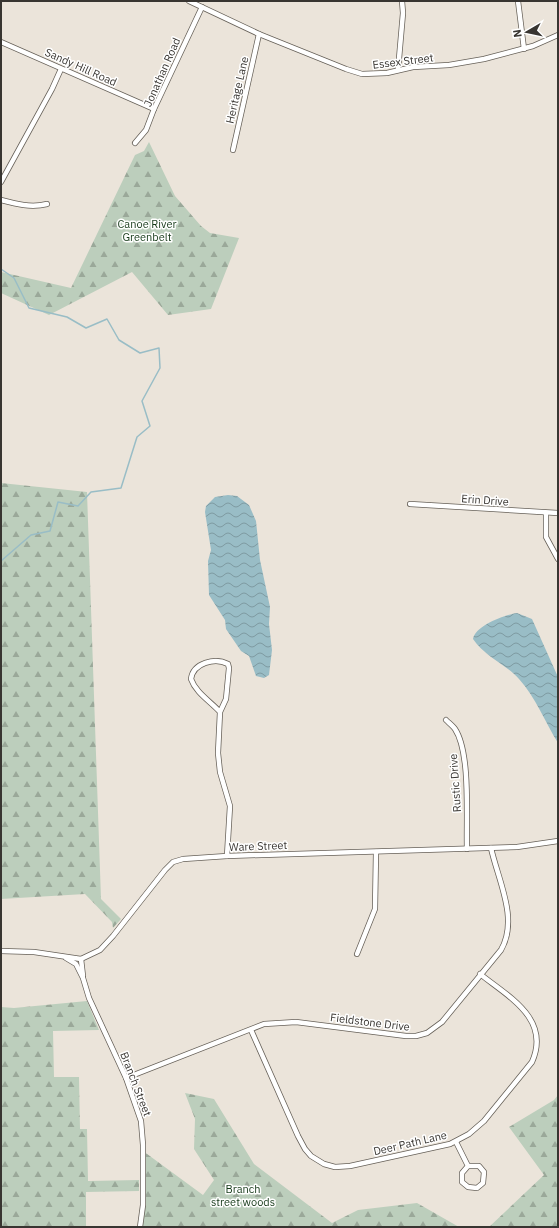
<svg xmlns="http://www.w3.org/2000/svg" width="559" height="1228" font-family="'IBM Plex Sans',sans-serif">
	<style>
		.forest { fill: url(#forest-firs) }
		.water { fill: url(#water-waves) }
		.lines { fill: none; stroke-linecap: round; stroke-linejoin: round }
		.stream { stroke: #99bdc6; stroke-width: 1.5 }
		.minor-casing { stroke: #666058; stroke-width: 6 }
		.minor { stroke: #fff; stroke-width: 4.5 }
		.labels { text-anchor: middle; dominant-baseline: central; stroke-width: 3; stroke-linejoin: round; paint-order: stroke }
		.street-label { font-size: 11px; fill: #383531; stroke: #fff }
		.park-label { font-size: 11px; fill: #143817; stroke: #fff }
	</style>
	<defs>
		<pattern id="forest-firs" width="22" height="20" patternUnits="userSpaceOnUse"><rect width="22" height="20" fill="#bccebc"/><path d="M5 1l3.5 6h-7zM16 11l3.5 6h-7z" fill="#9aa899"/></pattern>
		<pattern id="water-waves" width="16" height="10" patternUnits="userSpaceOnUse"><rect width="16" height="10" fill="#99bdc6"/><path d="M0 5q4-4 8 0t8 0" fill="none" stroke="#7e9aa1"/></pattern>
	</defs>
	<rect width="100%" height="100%" fill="#ebe4da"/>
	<g class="forest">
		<path d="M149 142 175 196 201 226 210 233 239 238 211 309 168 315 132 272 49 315 1 293V272L71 288 135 155 144 151Z"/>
		<path d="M1 483 87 492 101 899 121 919 113 928 112 922 85 894 1 899Z"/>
		<path d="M87 1001 99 1030 53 1031 54 1077H79L80 1129H87L88 1181 139 1180V1191L86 1192V1227H1V1007L14 1008Z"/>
		<path d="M185 1093 214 1099 254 1164 332 1223 358 1210 417 1203 459 1227H140L143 1151 203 1195 214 1180 194 1149 195 1119Z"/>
		<path d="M558 1095V1227H489L544 1175 509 1127 554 1100Z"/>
	</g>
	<g class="water">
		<path d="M228 495 237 496 249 505 256 521 260 560 270 607 269 624 272 650 269 675 264 678 256 676 249 656 241 651 226 629 225 620 209 595 208 561 211 550 205 512 206 506 215 497Z"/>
		<path d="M517 613 532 619 558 677V743C545 722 536 698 519 679 506 664 485 657 473 639 475 626 504 615 517 613Z"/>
	</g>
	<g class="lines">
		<path class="stream" d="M1 269 14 278 29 308 67 317 86 328 107 319 119 340 140 353 159 348 160 368 142 401 150 426 137 437 121 488 91 492 78 506 58 502 50 531 31 535 1 561"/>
		<defs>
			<g id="minor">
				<path d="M189 1 259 34 346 69 362 74 387 73 413 67 449 65 484 59 533 46 558 35"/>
				<path d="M518 1 524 49"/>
				<path d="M1 42 154 109"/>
				<path d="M398 70 403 13 402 1"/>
				<path d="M135 143 146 130 154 109 202 7"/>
				<path d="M233 150 259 34"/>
				<path d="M1 182 52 89 61 69"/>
				<path d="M1 200C16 204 31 208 47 204"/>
				<path d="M410 504 558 513"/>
				<path d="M546 513V537L558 559"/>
				<path d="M220 712C210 701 196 693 191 679 193 663 215 657 228 664L229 668 226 699 220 712 218 753 220 772 230 806 227 856"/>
				<path d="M446 720C449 723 453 726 455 729 471 753 466 820 467 849"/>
				<path d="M1 951 34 952 81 959 100 950 113 936 165 870 173 862 183 859 227 856 517 847 558 841"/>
				<path d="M357 954 375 909 376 852"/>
				<path d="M66 958 76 964 83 978 89 998 126 1078 141 1121 143 1145V1205L140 1227"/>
				<path d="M81 959 83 976"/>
				<path d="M251 1030 298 1136 305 1149 311 1156 324 1164 335 1167 350 1166 450 1144 469 1134 484 1121 532 1062C551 1019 509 997 480 974"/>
				<path d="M126 1078 264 1024 296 1022 406 1036H416L427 1033 442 1022 501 950C519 919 498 880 491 848"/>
				<path d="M456 1142 468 1166 462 1173V1182L468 1187 477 1188 483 1183 484 1172 479 1166H468"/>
			</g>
		</defs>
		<use href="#minor" class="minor-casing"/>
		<use href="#minor" class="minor"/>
	</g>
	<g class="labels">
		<g class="street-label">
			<text transform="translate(403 61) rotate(-7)">Essex Street</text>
			<text transform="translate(81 67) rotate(24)">Sandy Hill Road</text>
			<text transform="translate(162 72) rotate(-66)">Jonathan Road</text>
			<text transform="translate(237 90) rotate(-77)">Heritage Lane</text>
			<text transform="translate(485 500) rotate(4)">Erin Drive</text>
			<text transform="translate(455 783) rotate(-94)">Rustic Drive</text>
			<text transform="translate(258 846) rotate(-2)">Ware Street</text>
			<text transform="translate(370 1022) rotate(7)">Fieldstone Drive</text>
			<text transform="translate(136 1084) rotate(69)">Branch Street</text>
			<text transform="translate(410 1143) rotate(-13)">Deer Path Lane</text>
		</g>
		<g class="park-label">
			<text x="147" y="224">Canoe River<tspan x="147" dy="13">Greenbelt</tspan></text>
			<text x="243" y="1189">Branch<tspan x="243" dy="13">street woods</tspan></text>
		</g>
	</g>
	<rect width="559" height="1228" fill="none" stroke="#383531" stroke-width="4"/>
	<g transform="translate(527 32) rotate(261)" stroke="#ffffff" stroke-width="3" paint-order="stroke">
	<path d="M0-3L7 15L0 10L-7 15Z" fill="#383531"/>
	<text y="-6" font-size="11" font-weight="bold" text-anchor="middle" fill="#383531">N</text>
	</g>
</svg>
